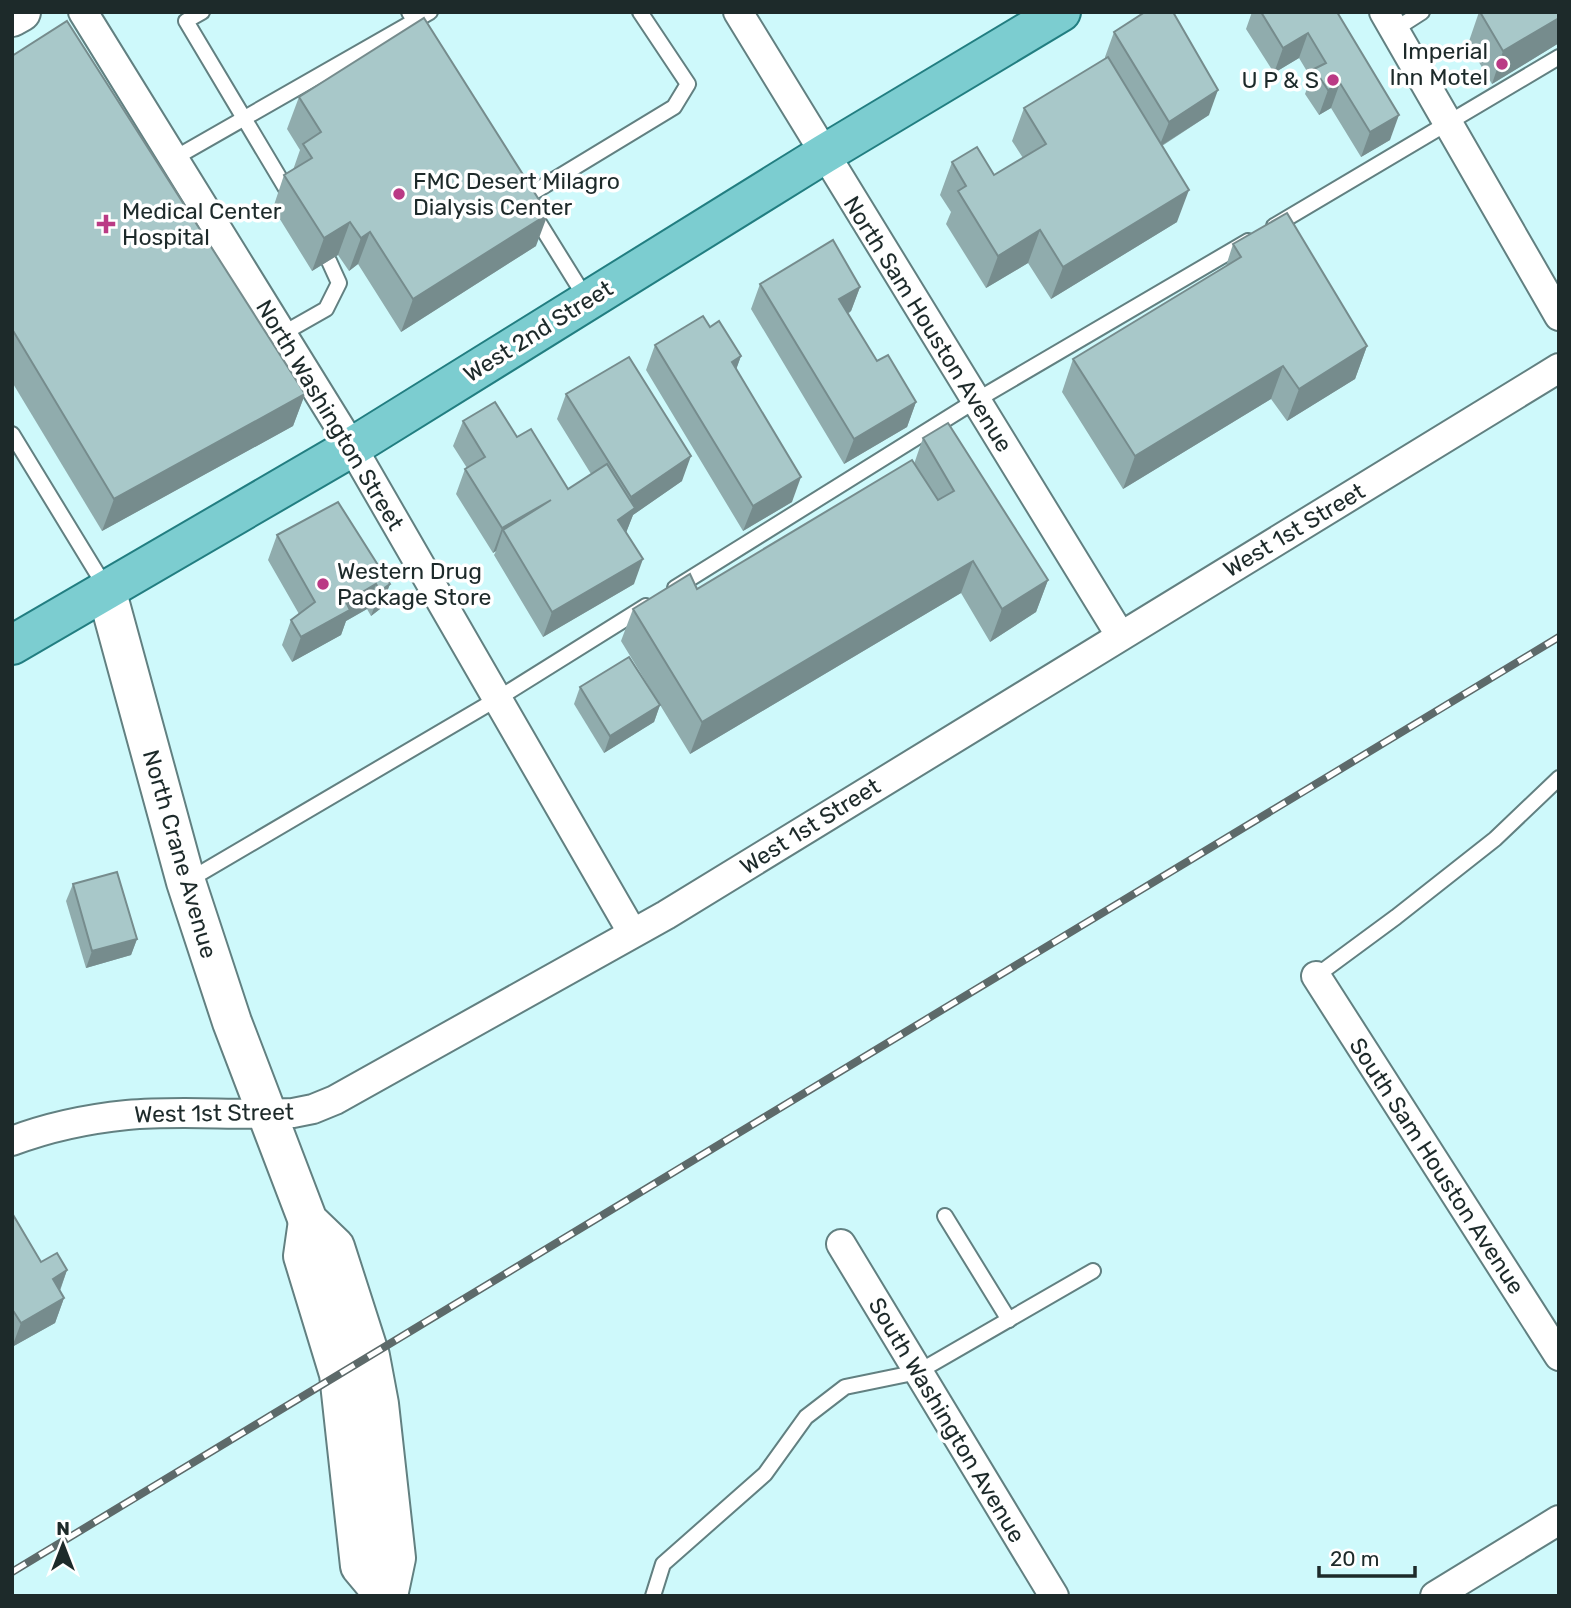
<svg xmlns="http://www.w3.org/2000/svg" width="1571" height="1608" font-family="Rubik,sans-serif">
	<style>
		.built { fill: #cef9fb }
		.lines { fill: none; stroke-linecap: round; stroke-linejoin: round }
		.lane-casing { stroke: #628081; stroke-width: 18 }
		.street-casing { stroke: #628081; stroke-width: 32 }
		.secondary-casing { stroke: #628081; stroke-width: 42 }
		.primary-casing { stroke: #227e81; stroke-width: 42 }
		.lane { stroke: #fff; stroke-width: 14 }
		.street { stroke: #fff; stroke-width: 28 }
		.secondary { stroke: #fff; stroke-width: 38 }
		.primary { stroke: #7ccdd0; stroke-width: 38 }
		.rail-casing { stroke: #5d6a6a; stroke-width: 8 }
		.rail { stroke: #fff; stroke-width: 5; stroke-dasharray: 16; stroke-linecap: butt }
		.wall { fill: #90acad }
		.shaded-wall { fill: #768c8d }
		.building { fill: #a8c8c9; stroke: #768c8d; stroke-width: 2 }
		.poi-dot { fill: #ba3a85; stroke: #fff; stroke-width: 2.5 }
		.labels { text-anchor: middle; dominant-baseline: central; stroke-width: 7; stroke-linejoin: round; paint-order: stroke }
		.poi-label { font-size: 23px; fill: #1d2a2a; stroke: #fff; text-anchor: start }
		.street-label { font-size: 23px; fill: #1d2a2a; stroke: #fff }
	</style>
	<rect width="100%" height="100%" fill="#f1fefe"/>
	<rect class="built" x="12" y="12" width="1547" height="1584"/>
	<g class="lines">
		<defs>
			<g id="lane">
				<path d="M202 12 186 21 291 197"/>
				<path d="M409 12 425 38"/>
				<path d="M1394 30 1422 12"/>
				<path d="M173 159 430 12"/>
				<path d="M524 198 674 107 688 84 640 12"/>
				<path d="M533 213 587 300"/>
				<path d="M1274 226 1559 57"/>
				<path d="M282 334 326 309 339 283 329 261"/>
				<path d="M12 434 106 588"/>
				<path d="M675 588 975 401 1248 241"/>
				<path d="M189 880 497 699 646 606"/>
				<path d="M1316 976 1396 917 1495 839 1559 778"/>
				<path d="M945 1216 1009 1320"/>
				<path d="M653 1596 663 1564 765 1474 806 1417 845 1387 918 1372 1093 1271"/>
			</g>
			<g id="street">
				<path d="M83 12 352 447 632 932"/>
				<path d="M738 12 1120 635"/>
				<path d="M1384 12 1559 316"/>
				<path d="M1316 976 1559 1356"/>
				<path d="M12 1141C49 1127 87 1119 127 1115 182 1110 237 1116 293 1113L313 1109 335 1100 666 915 1559 368"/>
				<path d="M841 1244 1054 1596"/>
				<path d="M1435 1596 1559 1520"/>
			</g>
			<g id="secondary">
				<path d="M12 17 21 12"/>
				<path d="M106 589 186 882 232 1022 308 1221 335 1247 370 1356 379 1404 396 1558 388 1596"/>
				<path d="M308 1221 303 1256 339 1374 360 1566 385 1596"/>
			</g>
			<path id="primary" d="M12 645 352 447 824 154 1061 12"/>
		</defs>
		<use href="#lane" class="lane-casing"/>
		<use href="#street" class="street-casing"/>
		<use href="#secondary" class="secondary-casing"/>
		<use href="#primary" class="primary-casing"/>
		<use href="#lane" class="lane"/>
		<use href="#street" class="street"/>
		<use href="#secondary" class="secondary"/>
		<use href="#primary" class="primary"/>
		<defs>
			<path id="rail" d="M12 1572 1559 637"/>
		</defs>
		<use href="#rail" class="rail-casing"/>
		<use href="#rail" class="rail"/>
	</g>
	<g class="wall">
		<path d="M1252 12H1337L1390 140 1361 157 1331 108 1319 115 1305 94 1311 78 1299 58 1274 73 1246 29Z"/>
		<path d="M1479 12H1559V43L1492 84 1468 44Z"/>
		<path d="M1114 32 1209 115 1162 146 1177 222 1051 299 1028 263 986 288 946 224 951 212 940 195 952 162 994 175 1023 158 1012 141 1024 108 1105 59V57Z"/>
		<path d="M12 56 305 394 293 426 102 531 12 382Z"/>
		<path d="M299 97 536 246 401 332 358 264 349 271 338 255 312 271 273 208 284 175 293 170 300 150 287 129Z"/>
		<path d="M1233 244 1367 346 1355 379 1287 421 1271 399 1123 489 1062 392 1073 359 1226 266Z"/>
		<path d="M760 284 860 287 851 311 848 314 877 361 916 402 907 427 844 464 751 309Z"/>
		<path d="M710 327 741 356 736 369 792 502 743 531 646 370 655 345Z"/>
		<path d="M566 394 682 481 633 515 626 532 634 584 543 637 494 555 496 551 493 553 456 494 465 469 467 468 453 446 463 421 517 437 568 489 591 474 557 419Z"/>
		<path d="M923 438 1048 580 1036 612 990 642 961 593 690 754 621 641 633 609 697 589 914 464Z"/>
		<path d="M277 535 390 584 380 609 371 616 367 609 346 621 341 635 292 662 282 645 291 620 299 614 268 560Z"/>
		<path d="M580 687 660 705 654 722 604 753 574 704Z"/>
		<path d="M73 884 137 939 131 955 86 968 66 901Z"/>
		<path d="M12 1213 41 1262 67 1270 60 1291 64 1298 55 1323 12 1347Z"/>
	</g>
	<g class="shaded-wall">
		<path d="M1559 18V43L1492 84 1503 51Z"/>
		<path d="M1308 33 1299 58 1274 73 1283 48Z"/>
		<path d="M1340 83 1331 108 1319 115 1328 90Z"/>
		<path d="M1218 90 1209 115 1159 147 1169 122Z"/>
		<path d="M1399 115 1390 140 1361 157 1370 132Z"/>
		<path d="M1189 190 1177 222 1051 299 1063 267Z"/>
		<path d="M548 214 536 246 401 332 413 299Z"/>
		<path d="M350 222 338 255 312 271 324 238Z"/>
		<path d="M1040 230 1028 263 986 288 998 256Z"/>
		<path d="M370 232 358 264 349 271 361 238Z"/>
		<path d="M860 287 851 311 830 324 839 299Z"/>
		<path d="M1367 346 1355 379 1287 421 1299 389Z"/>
		<path d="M741 356 732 381V362Z"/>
		<path d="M1283 366 1271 399 1123 489 1135 456Z"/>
		<path d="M305 394 293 426 102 531 114 499Z"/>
		<path d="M916 402 907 427 844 464 854 439Z"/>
		<path d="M691 456 682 481 633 515 626 533 618 520 624 516 631 497Z"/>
		<path d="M801 477 792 502 743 531 753 506Z"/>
		<path d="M551 500 503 530 496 551 493 553 502 528Z"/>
		<path d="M643 559 634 584 543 637 552 612Z"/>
		<path d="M973 561 961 593 690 754 702 722Z"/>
		<path d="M1048 580 1036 612 990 642 1002 609Z"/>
		<path d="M376 584 367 609 346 621 341 635 292 662 301 637 346 602Z"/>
		<path d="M390 584 380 609 371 616 380 591Z"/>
		<path d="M660 705 654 722 604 753 610 736Z"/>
		<path d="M137 939 131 955 86 968 92 951Z"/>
		<path d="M67 1270 58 1295 53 1279Z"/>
		<path d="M64 1298 55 1323 12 1347 21 1323Z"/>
	</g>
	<g class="building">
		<path d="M1145 12H1173L1218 90 1169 122 1114 32Z"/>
		<path d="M1261 12H1337L1399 115 1370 132 1340 83 1328 90 1314 69 1326 63 1308 33 1283 48Z"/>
		<path d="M1480 12H1559V18L1503 51Z"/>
		<path d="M424 18 548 214 413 299 370 232 361 238 350 222 324 238 284 175 312 158 303 144 321 132 299 97Z"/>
		<path d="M67 21 305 394 114 499 12 329V56Z"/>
		<path d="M1108 57 1189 190 1063 267 1040 230 998 256 958 191 966 186 952 162 977 147 994 175 1046 144 1024 108Z"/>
		<path d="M1287 213 1367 346 1299 389 1283 366 1135 456 1073 359 1241 257 1233 244Z"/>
		<path d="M833 240 860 287 839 299 877 361 888 355 916 402 854 439 760 284Z"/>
		<path d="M703 316 710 327 719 321 741 356 732 362 801 477 753 506 655 345Z"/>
		<path d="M629 357 691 456 631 497 566 394Z"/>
		<path d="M495 402 517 437 531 429 568 489 607 464 635 508 618 520 643 559 552 612 503 530 551 500 502 528 465 469 485 457 463 421Z"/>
		<path d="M948 423 1048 580 1002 609 973 561 702 722 633 609 690 574 697 589 912 460 938 500 954 491 923 438Z"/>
		<path d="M338 502 390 584 380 591 376 584 346 602 350 610 301 637 291 620 315 602 277 535Z"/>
		<path d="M629 657 660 705 610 736 580 687Z"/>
		<path d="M117 872 137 939 92 951 73 884Z"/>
		<path d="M12 1213 41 1262 57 1253 67 1270 53 1279 64 1298 21 1323 12 1309Z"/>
	</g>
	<g class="poi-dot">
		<circle cx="1502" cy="64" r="7"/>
		<circle cx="1333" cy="80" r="7"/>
		<circle cx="399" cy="194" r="7"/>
		<path d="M102.5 213.5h7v7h7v7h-7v7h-7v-7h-7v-7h7z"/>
		<circle cx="323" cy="584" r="7"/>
	</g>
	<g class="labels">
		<g class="poi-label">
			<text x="1488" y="51" text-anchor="end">Imperial<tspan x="1488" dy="26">Inn Motel</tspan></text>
			<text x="1319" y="80" text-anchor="end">U P &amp; S</text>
			<text x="413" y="181">FMC Desert Milagro<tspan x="413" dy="26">Dialysis Center</tspan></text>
			<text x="122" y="211">Medical Center<tspan x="122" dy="26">Hospital</tspan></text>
			<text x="337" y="571">Western Drug<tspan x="337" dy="26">Package Store</tspan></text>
		</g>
		<g class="street-label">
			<text transform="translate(928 324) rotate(58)">North Sam Houston Avenue</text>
			<text transform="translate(538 331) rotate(-32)">West 2nd Street</text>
			<text transform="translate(330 415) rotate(59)">North Washington Street</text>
			<text transform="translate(1294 530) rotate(-31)">West 1st Street</text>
			<text transform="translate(810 826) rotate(-32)">West 1st Street</text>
			<text transform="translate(180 854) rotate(74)">North Crane Avenue</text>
			<text transform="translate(214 1113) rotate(-1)">West 1st Street</text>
			<text transform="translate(1437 1166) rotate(57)">South Sam Houston Avenue</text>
			<text transform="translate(947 1420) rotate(59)">South Washington Avenue</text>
		</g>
	</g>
	<rect width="1571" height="1608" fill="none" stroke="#1d2a2a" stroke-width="28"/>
	<g transform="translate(63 1545)" stroke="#ffffff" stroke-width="5" paint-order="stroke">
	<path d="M0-5L12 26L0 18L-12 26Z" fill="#1d2a2a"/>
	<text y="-10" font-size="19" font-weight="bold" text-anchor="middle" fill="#1d2a2a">N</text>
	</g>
	<path d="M1319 1566v10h96v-10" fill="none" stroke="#1d2a2a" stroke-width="3.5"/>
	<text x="1330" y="1566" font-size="21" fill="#1d2a2a" stroke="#ffffff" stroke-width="5" paint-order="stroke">20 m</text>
</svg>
